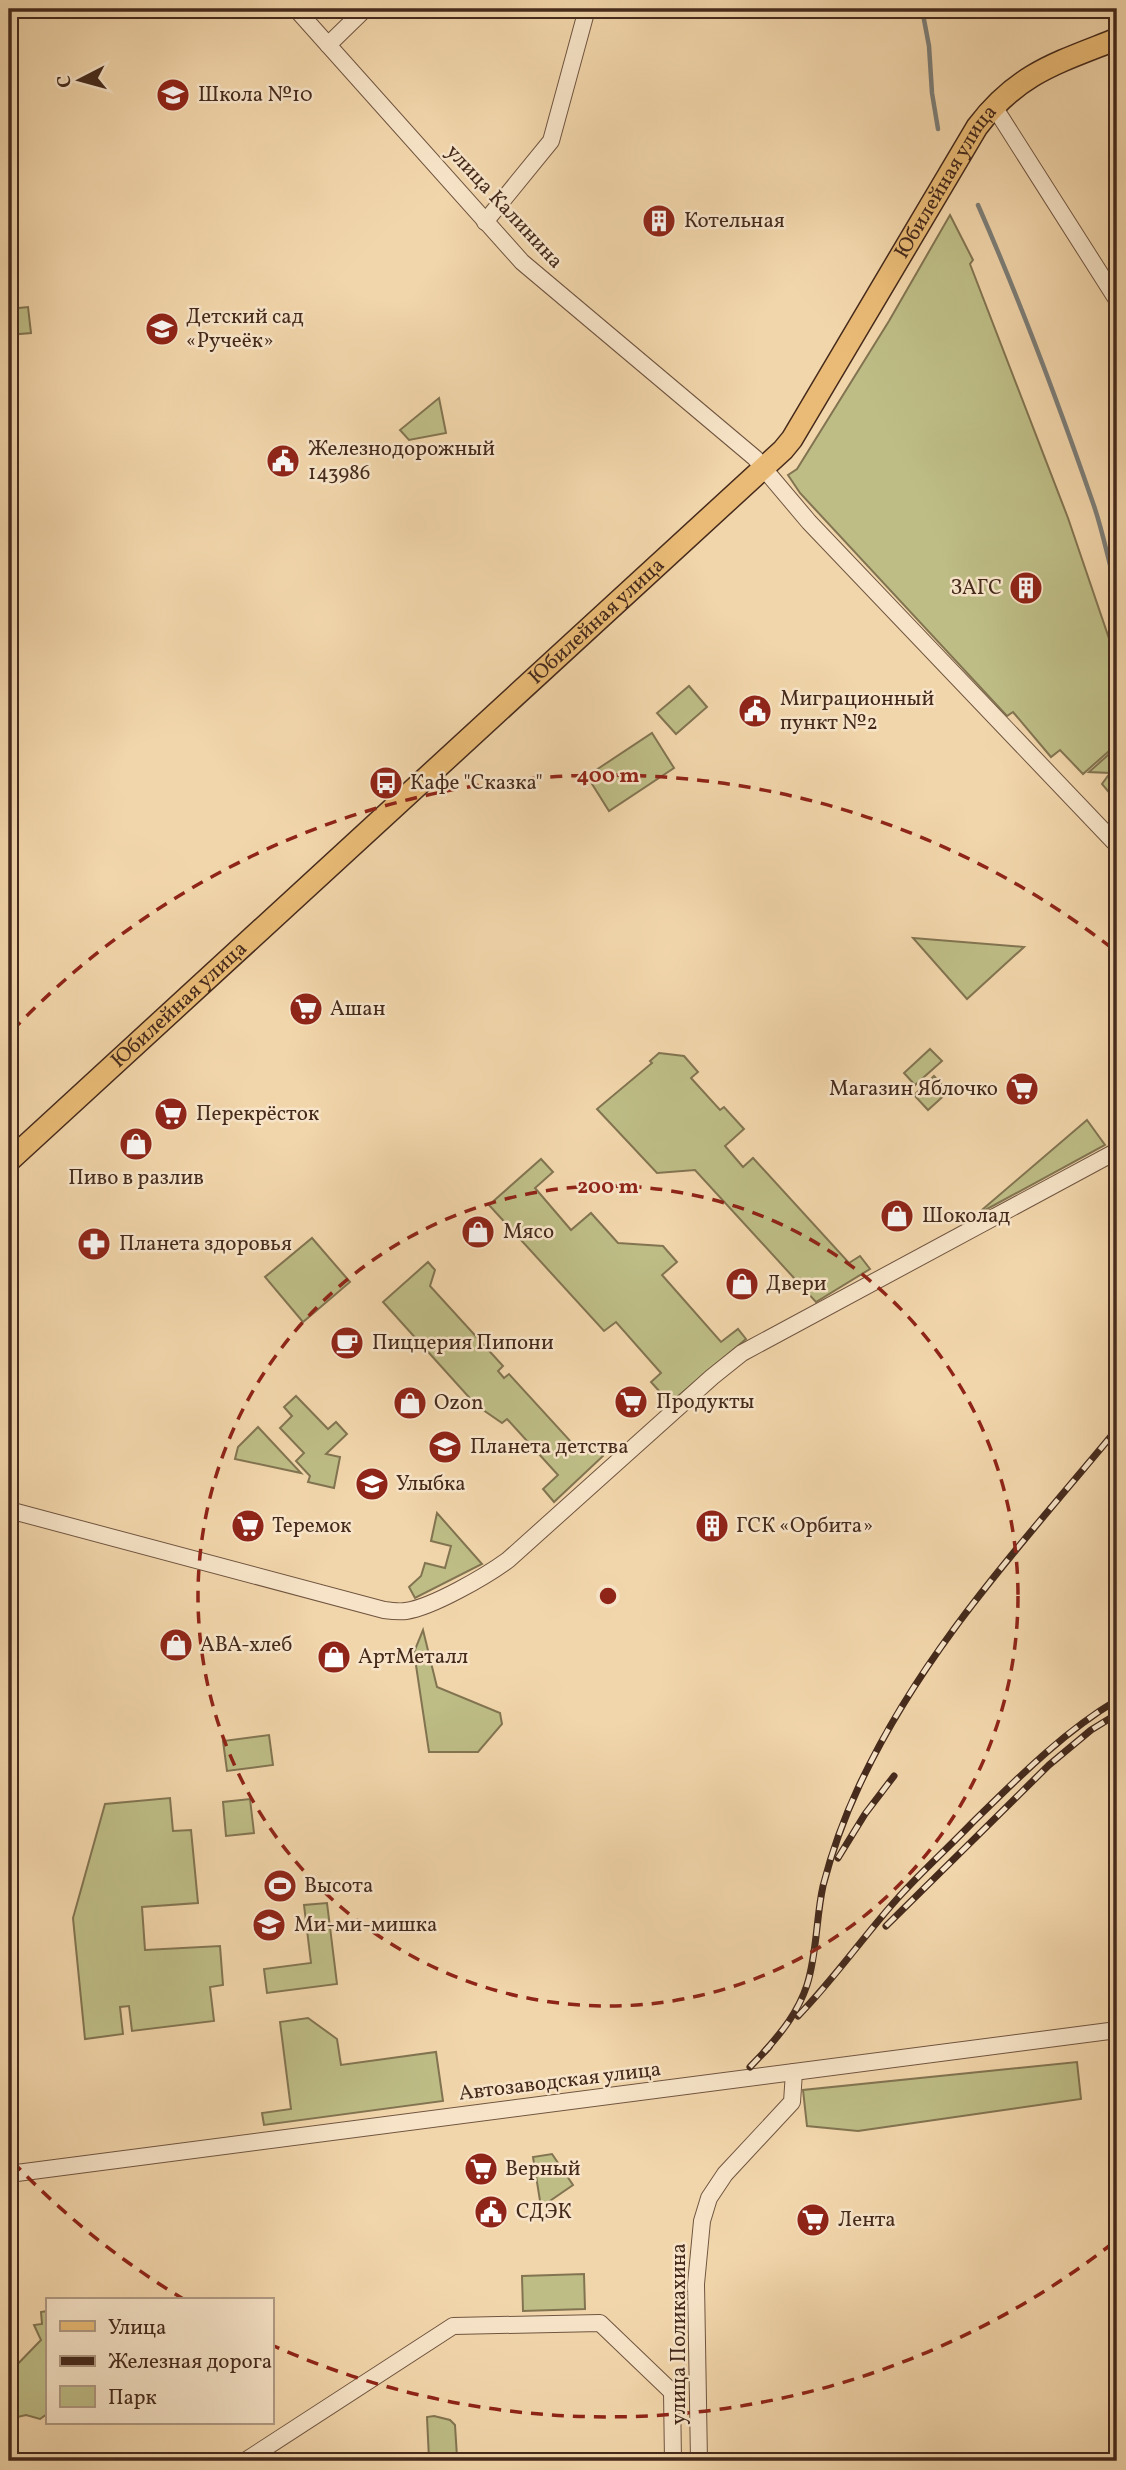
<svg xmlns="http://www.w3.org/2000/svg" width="1126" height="2470" font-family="Vollkorn,serif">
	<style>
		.green { fill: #bebd86; stroke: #827451; stroke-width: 2 }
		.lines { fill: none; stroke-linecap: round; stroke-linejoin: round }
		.stream { stroke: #7c7e78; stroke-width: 4.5 }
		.minor-casing { stroke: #705540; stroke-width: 18 }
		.major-casing { stroke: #452a1c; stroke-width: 24 }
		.minor { stroke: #f7e4c8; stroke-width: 16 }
		.major { stroke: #e9bb76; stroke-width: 21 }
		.rail-casing { stroke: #452a1c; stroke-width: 7 }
		.rail { stroke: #f7e4c8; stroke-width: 4.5; stroke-dasharray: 13; stroke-linecap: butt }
		.ring { fill: none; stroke: #8f2418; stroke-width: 3.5; stroke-dasharray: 12 9 }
		.labels { text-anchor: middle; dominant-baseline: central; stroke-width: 5; stroke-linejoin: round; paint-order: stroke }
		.poi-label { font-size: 21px; fill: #452a1c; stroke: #f7e4c8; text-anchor: start }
		.street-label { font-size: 21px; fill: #452a1c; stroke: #f7e4c8 }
		.centre { fill: #8f2418; stroke: #f7e4c8; stroke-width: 3.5 }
		.ring-label { font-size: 21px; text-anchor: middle; font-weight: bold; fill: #8f2418; stroke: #f7e4c8; stroke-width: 5; stroke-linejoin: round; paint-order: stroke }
	</style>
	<rect width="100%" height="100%" fill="#f2d6ab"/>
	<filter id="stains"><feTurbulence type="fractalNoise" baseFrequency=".00286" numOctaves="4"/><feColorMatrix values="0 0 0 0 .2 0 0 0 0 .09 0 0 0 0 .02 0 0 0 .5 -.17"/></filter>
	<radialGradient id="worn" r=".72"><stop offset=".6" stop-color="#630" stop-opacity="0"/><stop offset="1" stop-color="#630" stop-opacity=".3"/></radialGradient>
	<g class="green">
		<path d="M950 215 973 260 970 264 1068 518 1117 662V744L1083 774 1060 750 1051 757 1013 712 1007 716 800 493 788 475 797 469 889 321Z"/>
		<path d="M28 307 31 333 9 335V309Z"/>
		<path d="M439 398 446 433 409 440 400 430Z"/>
		<path d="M689 686 707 707 676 734 657 713Z"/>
		<path d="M652 733 674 768 609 811 587 776Z"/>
		<path d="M1117 747V802L1102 784 1110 773 1089 772Z"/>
		<path d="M913 938 1024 947 967 999Z"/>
		<path d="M930 1049 942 1061 915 1085 904 1073Z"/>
		<path d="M659 1053 684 1056 698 1072 691 1078 720 1110 724 1107 744 1129 725 1146 743 1167 753 1158 849 1263 860 1256 870 1269 816 1302 695 1170 657 1173 597 1109 652 1063 650 1061Z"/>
		<path d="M934 1076 948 1092 928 1110 914 1095Z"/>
		<path d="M1087 1120 1105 1145 976 1215Z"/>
		<path d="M541 1159 553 1172 535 1188 571 1230 591 1213 618 1243 663 1246 677 1262 662 1275 721 1342 738 1329 746 1339 670 1403 651 1382 661 1373 616 1322 604 1331 489 1205Z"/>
		<path d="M312 1238 350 1282 303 1322 265 1277Z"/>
		<path d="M428 1262 435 1270 430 1286 503 1366 498 1371 504 1378 509 1374 582 1454 593 1445 603 1456 554 1502 543 1489 558 1475 507 1419 502 1423 476 1405 383 1302Z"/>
		<path d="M296 1396 328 1429 336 1422 347 1434 326 1454 340 1457 334 1488 308 1482 310 1476 296 1461 304 1453 280 1428 292 1416 284 1407Z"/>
		<path d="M258 1427 301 1473 235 1459 238 1447Z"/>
		<path d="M437 1513 482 1564 415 1598 409 1587 421 1576 425 1563 445 1568 451 1546 431 1541Z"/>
		<path d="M423 1630 437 1687 500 1713 502 1724 478 1752H429L414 1652Z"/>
		<path d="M269 1735 273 1765 227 1771 223 1741Z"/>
		<path d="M170 1798 173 1831 191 1830 198 1903 142 1907 145 1950 220 1946 223 1985 210 1987 214 2021 132 2031 129 2006 120 2007 123 2034 85 2039 73 1918 105 1804Z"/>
		<path d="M250 1799 254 1833 226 1836 223 1802Z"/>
		<path d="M327 1903 337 1984 267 1993 264 1969 311 1963 304 1905Z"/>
		<path d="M308 2018 337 2039 341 2065 436 2052 443 2101 264 2125 262 2113 291 2109 280 2022Z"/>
		<path d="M1077 2062 1081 2099 858 2131 807 2126 803 2090Z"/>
		<path d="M552 2154 573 2185 541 2207 533 2157Z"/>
		<path d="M584 2274 585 2309 523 2311 522 2276Z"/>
		<path d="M47 2311V2414L40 2419 26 2415 9 2419V2373L41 2340 34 2325 42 2324 41 2312Z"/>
		<path d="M434 2416 450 2420 455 2425 457 2457 429 2459 427 2417Z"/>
	</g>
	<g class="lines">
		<g class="stream">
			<path d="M922 9 929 46 932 93 938 129"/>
			<path d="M978 205C1021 303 1058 402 1093 503 1103 531 1108 561 1117 590"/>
		</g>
		<defs>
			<g id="minor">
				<path d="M296 9 522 262 755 458 809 522 1117 845"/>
				<path d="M328 45 365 9"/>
				<path d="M993 105 1117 300"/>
				<path d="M485 222 551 141 587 9"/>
				<path d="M9 1510 384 1610C391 1611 399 1612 406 1611 433 1607 486 1576 508 1560L712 1377 742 1353 1117 1151"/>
				<path d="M9 2174 1117 2030"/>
				<path d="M245 2461 453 2326 600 2323 672 2392 673 2461"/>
				<path d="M699 2461 696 2284 702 2221 709 2198 725 2174 792 2102 794 2072"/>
			</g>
			<g id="major">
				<path id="s1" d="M9 1161 783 450 792 439 977 127C1018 73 1057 63 1117 39"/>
			</g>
		</defs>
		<use href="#minor" class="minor-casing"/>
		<use href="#major" class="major-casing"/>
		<use href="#minor" class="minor"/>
		<use href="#major" class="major"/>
		<defs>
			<g id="rail">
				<path d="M838 1858 865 1814 894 1776"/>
				<path d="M886 1926 1049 1765 1091 1730 1117 1714"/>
				<path d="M798 2016C834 1979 863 1937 897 1899 921 1872 947 1849 972 1823 1018 1778 1062 1733 1117 1700"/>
				<path d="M764 2052C782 2032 798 2012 807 1985 817 1954 816 1918 823 1886 832 1851 844 1818 859 1786 923 1649 1022 1544 1117 1429"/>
				<path d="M750 2067 769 2047"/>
			</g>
		</defs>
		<use href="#rail" class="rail-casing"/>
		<use href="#rail" class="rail"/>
	</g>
	<g class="ring">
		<circle cx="608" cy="1596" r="410"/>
		<path d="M1113 2243A821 821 0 0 1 274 2346M185 2300A821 821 0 0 1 12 2161M12 1031A821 821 0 0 1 1113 949"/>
	</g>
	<defs>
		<symbol id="school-disc" viewBox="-11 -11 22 22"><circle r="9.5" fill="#8f2418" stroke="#f7e4c8"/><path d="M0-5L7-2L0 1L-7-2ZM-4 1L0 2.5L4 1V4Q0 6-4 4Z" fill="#fff"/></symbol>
		<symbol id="building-disc" viewBox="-11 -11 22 22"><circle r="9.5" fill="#8f2418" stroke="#f7e4c8"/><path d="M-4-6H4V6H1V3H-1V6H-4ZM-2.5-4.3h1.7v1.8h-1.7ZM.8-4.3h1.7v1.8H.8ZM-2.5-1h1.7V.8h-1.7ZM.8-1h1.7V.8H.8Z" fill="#fff"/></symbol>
		<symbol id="civic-disc" viewBox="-11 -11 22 22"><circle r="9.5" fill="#8f2418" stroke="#f7e4c8"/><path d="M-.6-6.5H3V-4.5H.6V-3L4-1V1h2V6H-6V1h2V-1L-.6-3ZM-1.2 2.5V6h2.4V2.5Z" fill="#fff"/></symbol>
		<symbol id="bus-disc" viewBox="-11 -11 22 22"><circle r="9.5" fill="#8f2418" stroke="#f7e4c8"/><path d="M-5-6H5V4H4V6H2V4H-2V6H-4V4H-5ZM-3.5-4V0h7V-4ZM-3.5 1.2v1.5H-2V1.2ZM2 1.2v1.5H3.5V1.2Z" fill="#fff"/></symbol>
		<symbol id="supermarket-disc" viewBox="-11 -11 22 22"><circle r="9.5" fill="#8f2418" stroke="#f7e4c8"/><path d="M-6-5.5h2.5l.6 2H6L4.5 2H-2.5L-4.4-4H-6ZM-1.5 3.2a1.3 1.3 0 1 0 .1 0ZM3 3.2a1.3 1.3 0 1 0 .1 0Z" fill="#fff"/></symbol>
		<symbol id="shop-disc" viewBox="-11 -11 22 22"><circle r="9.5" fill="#8f2418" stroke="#f7e4c8"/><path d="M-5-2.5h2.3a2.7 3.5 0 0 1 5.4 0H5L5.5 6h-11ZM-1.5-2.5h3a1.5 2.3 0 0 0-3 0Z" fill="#fff"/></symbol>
		<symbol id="pharmacy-disc" viewBox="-11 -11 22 22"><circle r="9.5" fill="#8f2418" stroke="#f7e4c8"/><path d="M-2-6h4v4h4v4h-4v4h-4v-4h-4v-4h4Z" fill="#fff"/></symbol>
		<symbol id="cafe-disc" viewBox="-11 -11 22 22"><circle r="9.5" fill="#8f2418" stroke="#f7e4c8"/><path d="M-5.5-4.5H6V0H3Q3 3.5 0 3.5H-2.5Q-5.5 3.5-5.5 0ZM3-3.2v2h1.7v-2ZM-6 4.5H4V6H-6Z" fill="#fff"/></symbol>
		<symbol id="stadium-disc" viewBox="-11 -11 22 22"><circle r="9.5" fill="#8f2418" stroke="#f7e4c8"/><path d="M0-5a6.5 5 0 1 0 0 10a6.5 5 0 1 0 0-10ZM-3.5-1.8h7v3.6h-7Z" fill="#fff"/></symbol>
	</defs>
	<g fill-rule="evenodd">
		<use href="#school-disc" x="154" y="76" width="38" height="38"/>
		<use href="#building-disc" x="640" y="202" width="38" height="38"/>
		<use href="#school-disc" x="143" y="310" width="38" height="38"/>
		<use href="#civic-disc" x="264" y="442" width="38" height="38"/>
		<use href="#building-disc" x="1007" y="569" width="38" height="38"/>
		<use href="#civic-disc" x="736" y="692" width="38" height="38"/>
		<use href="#bus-disc" x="367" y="764" width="38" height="38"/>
		<use href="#supermarket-disc" x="287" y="990" width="38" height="38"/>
		<use href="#supermarket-disc" x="1003" y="1070" width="38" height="38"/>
		<use href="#supermarket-disc" x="152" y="1095" width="38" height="38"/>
		<use href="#shop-disc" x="117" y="1125" width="38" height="38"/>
		<use href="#shop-disc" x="878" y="1197" width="38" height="38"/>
		<use href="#shop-disc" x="459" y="1213" width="38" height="38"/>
		<use href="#pharmacy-disc" x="75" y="1225" width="38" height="38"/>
		<use href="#shop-disc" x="723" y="1265" width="38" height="38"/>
		<use href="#cafe-disc" x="328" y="1324" width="38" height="38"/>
		<use href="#supermarket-disc" x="612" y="1383" width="38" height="38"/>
		<use href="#shop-disc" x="391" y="1384" width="38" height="38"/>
		<use href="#school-disc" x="426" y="1428" width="38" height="38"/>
		<use href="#school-disc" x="353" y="1465" width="38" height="38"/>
		<use href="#supermarket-disc" x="229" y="1507" width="38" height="38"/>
		<use href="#building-disc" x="693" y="1507" width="38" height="38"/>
		<use href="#shop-disc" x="157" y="1626" width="38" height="38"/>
		<use href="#shop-disc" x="315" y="1638" width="38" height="38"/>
		<use href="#stadium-disc" x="261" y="1867" width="38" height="38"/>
		<use href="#school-disc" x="250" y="1906" width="38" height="38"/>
		<use href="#supermarket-disc" x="462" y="2150" width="38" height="38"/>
		<use href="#civic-disc" x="472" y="2193" width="38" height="38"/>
		<use href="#supermarket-disc" x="794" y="2201" width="38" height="38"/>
	</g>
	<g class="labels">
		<g class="poi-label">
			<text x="198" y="95">Школа №10</text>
			<text x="684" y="221">Котельная</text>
			<text x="186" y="317">Детский сад<tspan x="186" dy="24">«Ручеёк»</tspan></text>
			<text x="308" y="449">Железнодорожный<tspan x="308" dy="24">143986</tspan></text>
			<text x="1002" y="588" text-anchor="end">ЗАГС</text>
			<text x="780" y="699">Миграционный<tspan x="780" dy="24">пункт №2</tspan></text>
			<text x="410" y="783">Кафе "Сказка"</text>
			<text x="330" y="1009">Ашан</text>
			<text x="998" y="1089" text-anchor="end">Магазин Яблочко</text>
			<text x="196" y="1114">Перекрёсток</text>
			<text x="136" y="1178" text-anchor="middle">Пиво в разлив</text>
			<text x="922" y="1216">Шоколад</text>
			<text x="503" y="1232">Мясо</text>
			<text x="119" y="1244">Планета здоровья</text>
			<text x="766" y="1284">Двери</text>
			<text x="372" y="1343">Пиццерия Пипони</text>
			<text x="656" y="1402">Продукты</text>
			<text x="434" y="1403">Ozon</text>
			<text x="470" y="1447">Планета детства</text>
			<text x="396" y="1484">Улыбка</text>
			<text x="272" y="1526">Теремок</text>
			<text x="736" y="1526">ГСК «Орбита»</text>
			<text x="200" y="1645">АВА-хлеб</text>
			<text x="358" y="1657">АртМеталл</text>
			<text x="304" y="1886">Высота</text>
			<text x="294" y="1925">Ми-ми-мишка</text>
			<text x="505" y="2169">Верный</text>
			<text x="516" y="2212">СДЭК</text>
			<text x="838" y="2220">Лента</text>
		</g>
		<g class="street-label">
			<text stroke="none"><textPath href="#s1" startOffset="1365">Юбилейная улица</textPath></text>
			<text transform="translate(504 207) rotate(47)">улица Калинина</text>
			<text stroke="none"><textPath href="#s1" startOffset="798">Юбилейная улица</textPath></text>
			<text stroke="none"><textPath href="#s1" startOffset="231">Юбилейная улица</textPath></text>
			<text transform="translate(560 2082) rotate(-7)">Автозаводская улица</text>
			<text transform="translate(679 2334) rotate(-90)">улица Поликахина</text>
		</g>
	</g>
	<circle cx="608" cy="1596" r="10" class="centre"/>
	<g class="ring-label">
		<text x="608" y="782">400 m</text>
		<text x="608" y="1193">200 m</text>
	</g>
	<rect width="1126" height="2470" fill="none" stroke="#f2d6ab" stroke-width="35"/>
	<rect x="10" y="10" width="1105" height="2449" fill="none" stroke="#452a1c" stroke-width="3.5"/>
	<rect x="18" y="18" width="1091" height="2435" fill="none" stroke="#452a1c" stroke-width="2"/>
	<rect x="46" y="2298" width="228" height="126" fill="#f7e4c8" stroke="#b09a83" stroke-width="2"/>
	<rect x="60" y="2321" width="35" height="10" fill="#e9bb76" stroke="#b09a83" stroke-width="2"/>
	<text x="108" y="2334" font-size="21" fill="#452a1c">Улица</text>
	<rect x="60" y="2356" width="35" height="10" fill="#452a1c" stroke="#b09a83" stroke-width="2"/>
	<text x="108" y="2368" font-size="21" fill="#452a1c">Железная дорога</text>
	<rect x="60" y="2386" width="35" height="21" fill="#bebd86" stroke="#b09a83" stroke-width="2"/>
	<text x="108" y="2404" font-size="21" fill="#452a1c">Парк</text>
	<g transform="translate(80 80) rotate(264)" stroke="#f7e4c8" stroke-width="5" paint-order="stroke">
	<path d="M0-5L12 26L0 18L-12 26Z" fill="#452a1c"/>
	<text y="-10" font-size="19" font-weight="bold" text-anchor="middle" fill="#452a1c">С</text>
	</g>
	<rect width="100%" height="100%" filter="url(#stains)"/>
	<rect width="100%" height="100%" fill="url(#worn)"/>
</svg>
